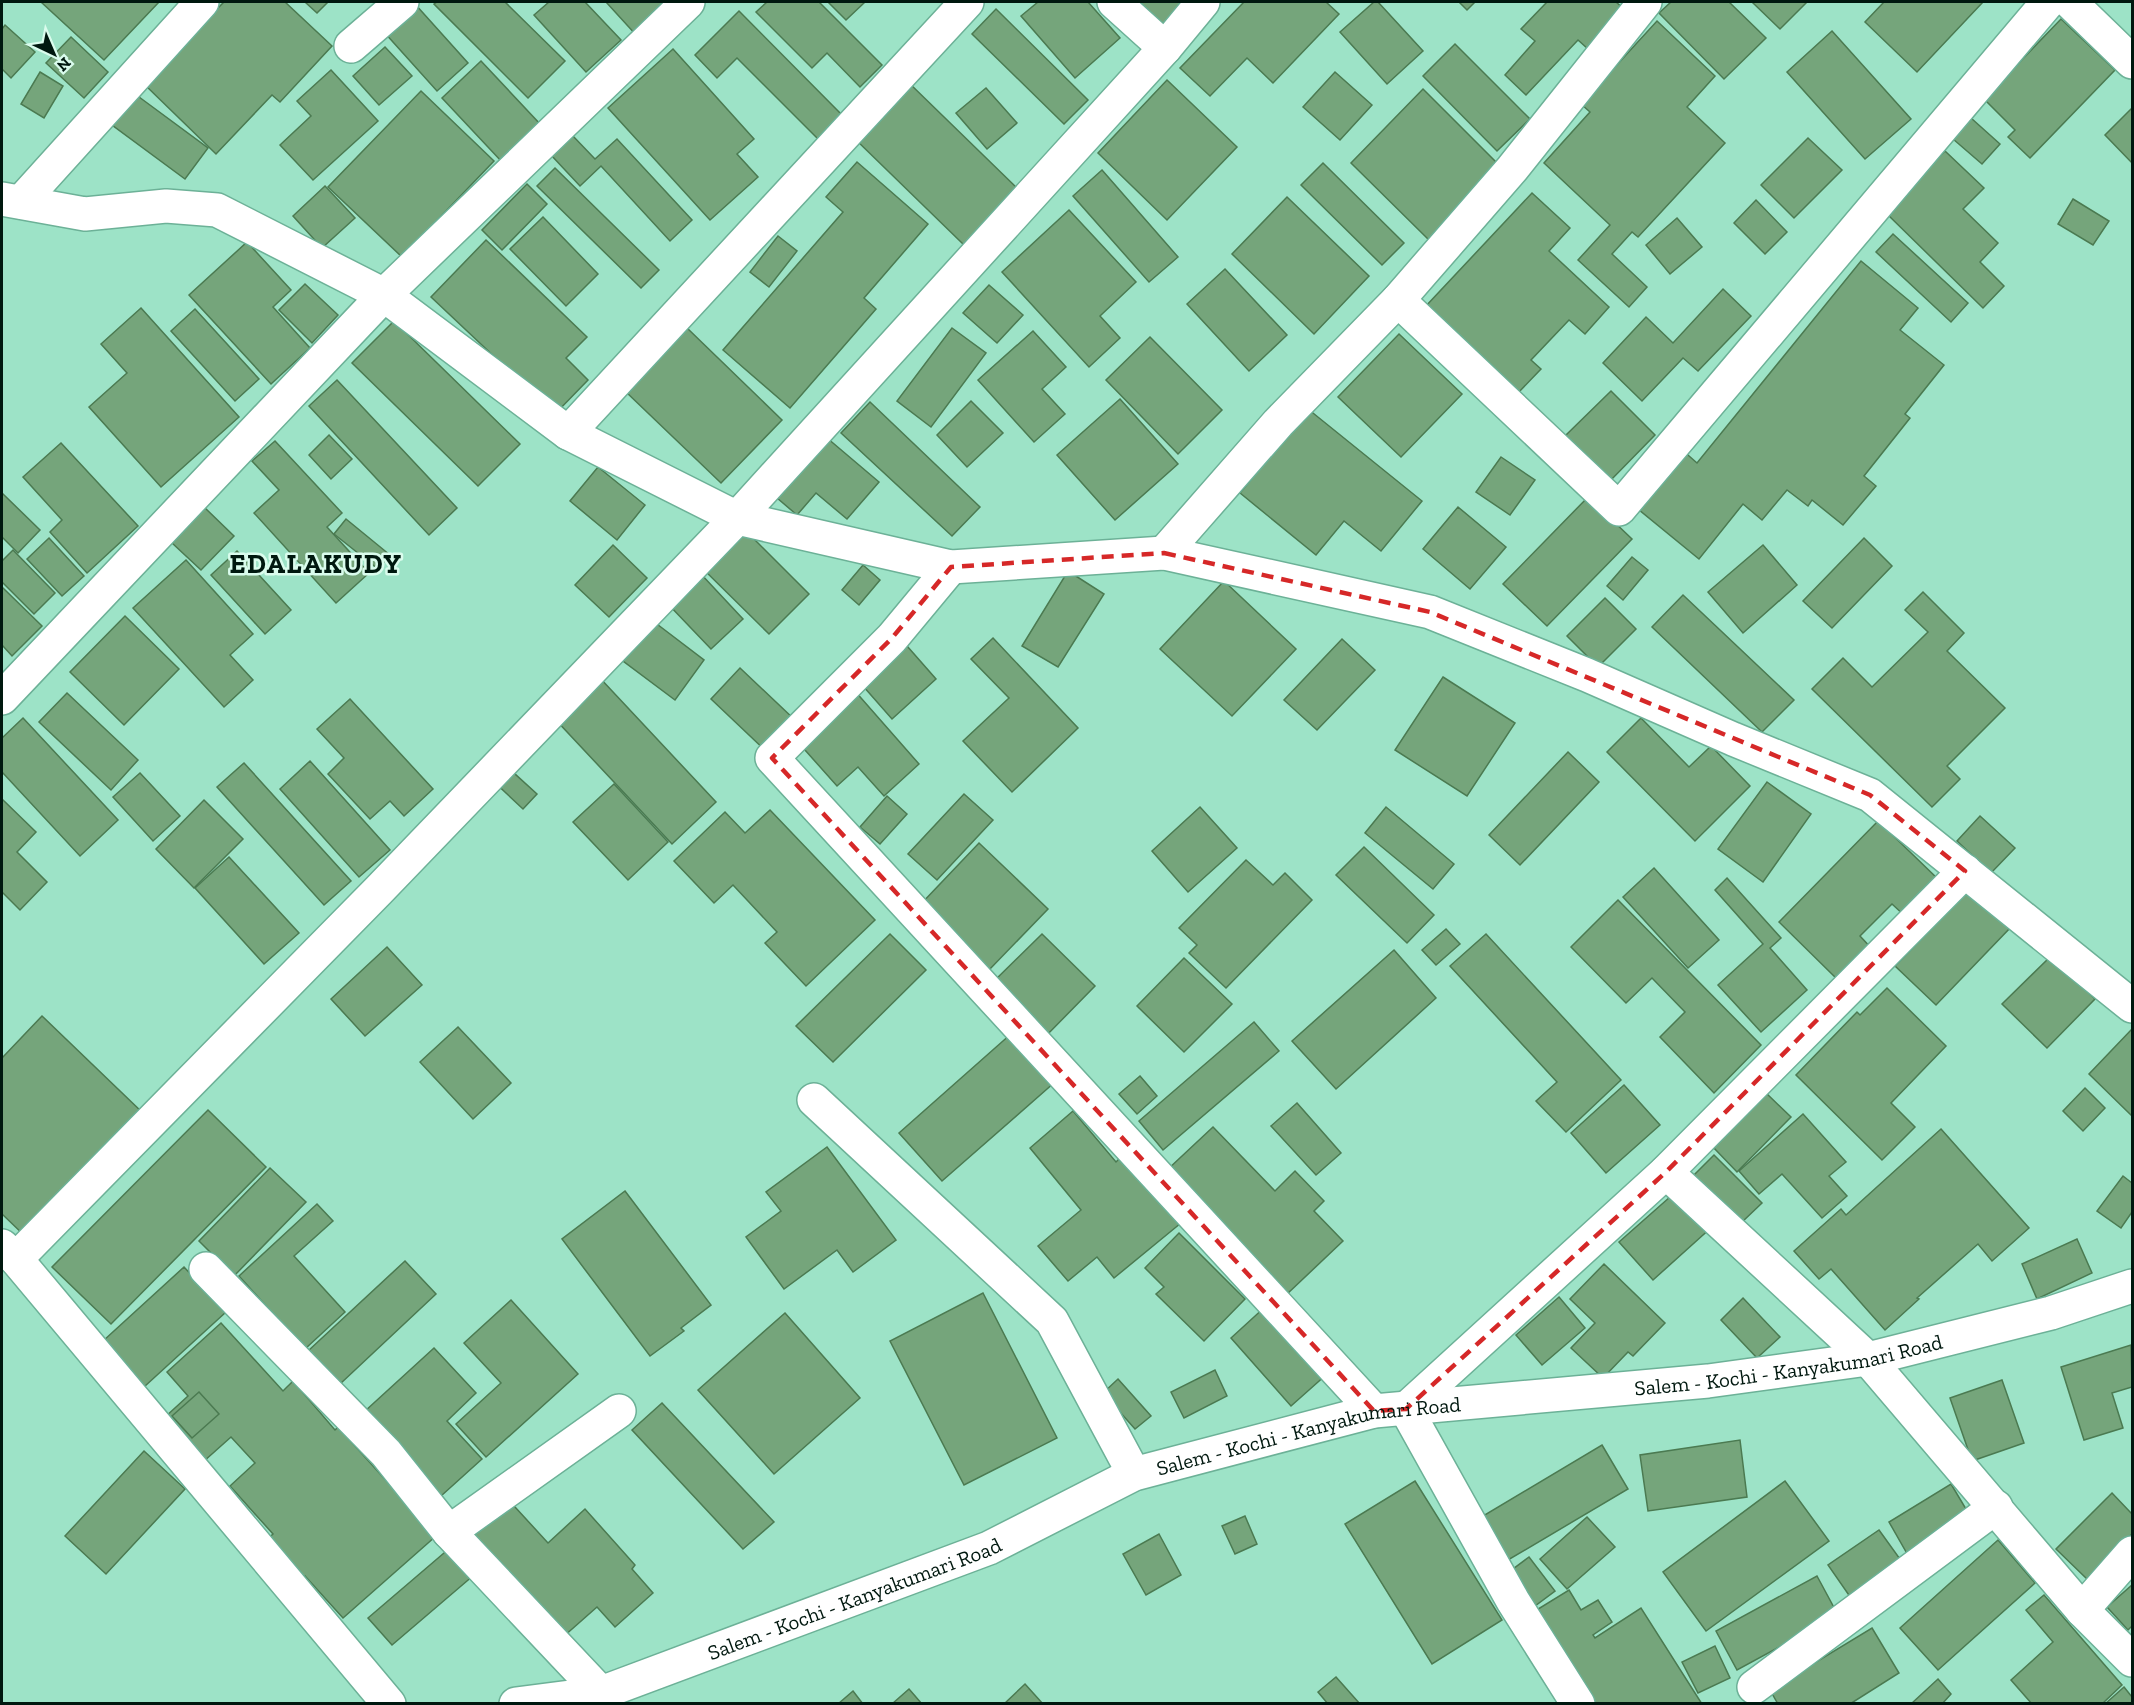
<svg xmlns="http://www.w3.org/2000/svg" width="2134" height="1705" font-family="'Zilla Slab',serif">
	<style>
		.building { fill: #75a57b; stroke: #4b7a51; stroke-width: 1.5 }
		.lines { fill: none; stroke-linecap: round; stroke-linejoin: round }
		.street-casing { stroke: #6cb197; stroke-width: 36 }
		.highway-casing { stroke: #6cb197; stroke-width: 36 }
		.street { stroke: #fff; stroke-width: 33 }
		.highway { stroke: #fff; stroke-width: 33 }
		.marked { fill: none; stroke: #d62828; stroke-width: 4.5; stroke-dasharray: 12 8; stroke-linejoin: round }
		.labels { text-anchor: middle; dominant-baseline: central; stroke-width: 5; stroke-linejoin: round; paint-order: stroke }
		.street-label { font-size: 21px; fill: #00180f; stroke: #dafced }
		.district-label { font-size: 27px; font-weight: bold; letter-spacing: 1.5px; fill: #00180f; stroke: #dafced }
	</style>
	<rect width="100%" height="100%" fill="#9de3c7"/>
	<g class="building">
		<path d="M41 2H159L104 60Z"/>
		<path d="M224 2H285L332 46 280 102 272 95 216 154 143 83Z"/>
		<path d="M305 2H328L317 13Z"/>
		<path d="M437 2H505L565 61 528 98 434 4Z"/>
		<path d="M549 2H585L621 40 586 72 534 15Z"/>
		<path d="M606 2H675L637 36Z"/>
		<path d="M767 2H819L882 65 860 87 827 53 812 68 756 12Z"/>
		<path d="M828 2H865L846 20Z"/>
		<path d="M1038 2H1088L1120 38 1075 78 1021 16Z"/>
		<path d="M1125 2H1192L1160 35Z"/>
		<path d="M1244 2H1326L1339 14 1273 83 1247 58 1210 96 1180 68Z"/>
		<path d="M1374 2H1378L1423 51 1387 84 1340 32Z"/>
		<path d="M1459 2H1475L1467 10Z"/>
		<path d="M1547 2H1616L1624 9 1588 49 1578 40 1526 95 1505 75 1535 41 1521 29Z"/>
		<path d="M1671 2H1729L1766 38 1724 79 1659 13Z"/>
		<path d="M1752 2H1807L1780 29Z"/>
		<path d="M1884 2H1983L1917 72 1865 22Z"/>
		<path d="M415 4 468 63 437 91 384 32Z"/>
		<path d="M996 9 1088 100 1064 124 972 34Z"/>
		<path d="M739 11 844 117 820 141 737 58 717 78 695 55Z"/>
		<path d="M2061 19 2115 70 2030 158 2008 137 2015 130 1984 99Z"/>
		<path d="M1657 21 1715 76 1687 107 1725 143 1638 237 1632 232 1612 254 1647 287 1629 307 1578 260 1610 225 1544 163 1590 112 1581 104Z"/>
		<path d="M5 25 35 52 11 78 2 69V29Z"/>
		<path d="M1832 31 1911 119 1865 159 1787 72Z"/>
		<path d="M71 37 108 72 84 98 46 63Z"/>
		<path d="M1455 44 1530 119 1497 151 1423 76Z"/>
		<path d="M385 47 412 76 379 105 353 76Z"/>
		<path d="M673 49 754 139 737 154 758 177 710 220 608 108Z"/>
		<path d="M481 61 541 125 502 162 442 98Z"/>
		<path d="M331 70 378 121 313 180 280 145 311 116 297 101Z"/>
		<path d="M40 72 63 86 44 118 21 104Z"/>
		<path d="M1335 72 1372 105 1340 140 1303 107Z"/>
		<path d="M906 80 1019 190 964 245 852 136Z"/>
		<path d="M1167 80 1237 147 1167 220 1098 153Z"/>
		<path d="M986 88 1017 123 987 149 956 113Z"/>
		<path d="M1423 89 1504 170 1432 243 1351 163Z"/>
		<path d="M421 91 494 161 402 257 328 187Z"/>
		<path d="M135 94 208 148 185 179 112 125Z"/>
		<path d="M2132 108V163L2105 135Z"/>
		<path d="M1971 118 2000 144 1982 164 1953 139Z"/>
		<path d="M572 135 595 159 617 139 692 220 670 241 601 166 580 186 551 155Z"/>
		<path d="M1808 138 1842 170 1794 218 1761 185Z"/>
		<path d="M1945 151 1984 188 1963 209 1998 243 1980 262 2004 286 1983 308 1885 212Z"/>
		<path d="M857 162 928 224 864 298 876 309 790 408 723 350 843 212 826 197Z"/>
		<path d="M1323 163 1404 243 1382 265 1301 185Z"/>
		<path d="M555 168 659 270 641 288 537 186Z"/>
		<path d="M1102 170 1178 257 1149 282 1073 196Z"/>
		<path d="M527 184 547 204 502 250 482 230Z"/>
		<path d="M325 186 355 218 322 248 293 216Z"/>
		<path d="M1532 193 1570 228 1549 251 1609 307 1585 334 1569 320 1531 360 1541 369 1518 393 1425 307Z"/>
		<path d="M1287 197 1369 276 1314 334 1232 254Z"/>
		<path d="M2073 199 2109 221 2093 245 2058 224Z"/>
		<path d="M1756 200 1787 232 1765 254 1734 223Z"/>
		<path d="M1069 210 1136 282 1100 316 1120 338 1089 367 1002 272Z"/>
		<path d="M543 217 598 274 566 306 510 249Z"/>
		<path d="M1677 218 1702 247 1670 274 1646 245Z"/>
		<path d="M1893 234 1968 303 1951 322 1876 252Z"/>
		<path d="M778 236 797 251 769 287 750 272Z"/>
		<path d="M486 240 587 337 566 358 588 380 555 414 431 297Z"/>
		<path d="M247 242 291 290 273 307 310 348 271 384 189 295Z"/>
		<path d="M1861 261 1918 308 1900 330 1944 365 1905 414 1910 418 1864 476 1876 486 1843 525 1812 500 1808 506 1787 490 1762 520 1743 504 1699 559 1633 505 1680 448 1697 463Z"/>
		<path d="M1225 269 1287 335 1249 371 1187 304Z"/>
		<path d="M305 284 338 315 312 343 279 310Z"/>
		<path d="M989 285 1023 315 997 343 963 313Z"/>
		<path d="M1723 289 1751 316 1698 371 1683 358 1642 401 1603 363 1646 317 1673 343Z"/>
		<path d="M141 308 239 417 161 487 89 407 127 373 101 344Z"/>
		<path d="M195 309 259 379 235 401 171 331Z"/>
		<path d="M394 321 520 444 478 486 352 363Z"/>
		<path d="M686 327 782 420 721 483 625 391Z"/>
		<path d="M952 328 986 353 931 427 897 401Z"/>
		<path d="M1033 331 1066 367 1042 389 1065 414 1034 442 978 380Z"/>
		<path d="M1399 334 1462 394 1401 457 1338 397Z"/>
		<path d="M1150 337 1222 410 1178 454 1106 380Z"/>
		<path d="M337 380 457 508 429 535 309 406Z"/>
		<path d="M1611 391 1655 435 1610 481 1565 436Z"/>
		<path d="M1120 399 1178 464 1115 520 1057 455Z"/>
		<path d="M971 401 1003 433 967 467 937 435Z"/>
		<path d="M870 402 980 507 952 536 841 433Z"/>
		<path d="M1308 409 1422 501 1381 551 1344 521 1316 555 1240 493Z"/>
		<path d="M820 432 879 482 847 519 816 493 797 515 770 492Z"/>
		<path d="M329 435 352 459 331 479 309 455Z"/>
		<path d="M275 441 342 513 327 527 369 573 336 603 254 513 279 490 252 461Z"/>
		<path d="M61 443 138 526 87 573 50 532 62 520 23 477Z"/>
		<path d="M1501 457 1535 480 1510 515 1476 492Z"/>
		<path d="M598 467 645 505 617 540 570 501Z"/>
		<path d="M2 493 40 530 18 553 2 537Z"/>
		<path d="M1588 497 1632 539 1547 626 1503 584Z"/>
		<path d="M204 507 234 536 201 570 172 543Z"/>
		<path d="M1458 507 1506 547 1470 589 1423 549Z"/>
		<path d="M346 519 390 555 378 569 334 534Z"/>
		<path d="M736 521 809 594 769 634 696 562Z"/>
		<path d="M49 538 84 576 62 596 27 559Z"/>
		<path d="M1864 538 1892 566 1832 628 1803 601Z"/>
		<path d="M613 545 647 578 609 617 575 585Z"/>
		<path d="M1763 545 1797 585 1743 633 1708 592Z"/>
		<path d="M13 550 55 593 34 614 2 582V561Z"/>
		<path d="M237 551 291 610 265 634 211 575Z"/>
		<path d="M1632 557 1648 570 1623 600 1607 586Z"/>
		<path d="M186 560 253 634 230 655 253 680 224 707 133 608Z"/>
		<path d="M863 565 880 580 859 605 842 590Z"/>
		<path d="M1068 571 1104 594 1058 667 1022 646Z"/>
		<path d="M700 573 743 619 711 649 668 604Z"/>
		<path d="M1224 581 1296 649 1232 716 1160 649Z"/>
		<path d="M2 587 42 626 12 656 2 645Z"/>
		<path d="M1923 592 1964 633 1947 651 2005 708 1947 766 1960 779 1932 807 1812 689 1843 658 1872 687 1928 632 1905 610Z"/>
		<path d="M1683 595 1794 700 1762 732 1652 627Z"/>
		<path d="M1605 598 1636 629 1598 667 1567 636Z"/>
		<path d="M125 616 179 669 124 725 70 672Z"/>
		<path d="M649 618 704 660 675 700 619 658Z"/>
		<path d="M900 638 936 679 892 719 856 678Z"/>
		<path d="M993 638 1078 728 1012 792 963 741 1009 698 971 659Z"/>
		<path d="M1342 639 1375 670 1317 730 1284 700Z"/>
		<path d="M740 668 796 721 767 752 711 699Z"/>
		<path d="M599 677 716 802 672 844 554 718Z"/>
		<path d="M1443 677 1515 723 1467 796 1395 750Z"/>
		<path d="M854 690 919 764 884 796 858 767 837 786 797 741Z"/>
		<path d="M67 693 138 760 111 790 39 722Z"/>
		<path d="M350 699 433 789 404 816 390 801 370 819 328 774 344 758 317 729Z"/>
		<path d="M23 718 118 820 80 856 2 772V738Z"/>
		<path d="M1641 718 1689 767 1711 746 1750 786 1695 841 1607 752Z"/>
		<path d="M1568 752 1599 782 1520 865 1489 835Z"/>
		<path d="M310 761 390 850 359 877 280 789Z"/>
		<path d="M244 763 351 881 324 905 217 787Z"/>
		<path d="M504 764 537 794 523 809 490 778Z"/>
		<path d="M140 773 180 816 153 841 113 797Z"/>
		<path d="M1767 782 1811 814 1763 882 1718 849Z"/>
		<path d="M614 784 668 842 628 880 573 822Z"/>
		<path d="M964 794 993 820 937 880 908 854Z"/>
		<path d="M887 796 907 814 880 844 860 827Z"/>
		<path d="M2 799 36 832 17 852 47 882 20 910 2 892Z"/>
		<path d="M204 800 243 839 194 888 156 849Z"/>
		<path d="M1200 807 1237 848 1188 892 1152 851Z"/>
		<path d="M1386 807 1454 864 1433 889 1365 833Z"/>
		<path d="M770 810 875 920 806 986 765 943 777 932 733 885 714 903 674 861 725 812 745 833Z"/>
		<path d="M1980 816 2015 848 1991 873 1957 841Z"/>
		<path d="M1878 821 1940 881 1906 917 1892 904 1860 936 1873 950 1841 983 1779 922Z"/>
		<path d="M979 843 1048 909 989 970 920 905Z"/>
		<path d="M1364 847 1434 915 1407 943 1336 875Z"/>
		<path d="M229 857 299 933 264 964 195 888Z"/>
		<path d="M1246 860 1273 885 1285 873 1312 900 1226 988 1189 953 1197 945 1179 928Z"/>
		<path d="M1654 868 1719 940 1688 968 1623 897Z"/>
		<path d="M1727 878 1781 938 1770 948 1807 990 1761 1032 1718 985 1763 944 1715 890Z"/>
		<path d="M1970 889 2011 927 1936 1005 1895 966Z"/>
		<path d="M1618 900 1761 1045 1714 1093 1660 1037 1685 1012 1652 978 1626 1003 1571 947Z"/>
		<path d="M1446 929 1460 944 1436 965 1422 950Z"/>
		<path d="M890 934 926 970 833 1062 796 1026Z"/>
		<path d="M1042 934 1095 986 1043 1039 989 986Z"/>
		<path d="M1486 934 1621 1080 1566 1132 1536 1101 1557 1082 1450 966Z"/>
		<path d="M387 947 422 985 365 1036 331 999Z"/>
		<path d="M1394 950 1436 998 1336 1089 1292 1041Z"/>
		<path d="M2051 956 2095 999 2047 1048 2002 1004Z"/>
		<path d="M1184 958 1232 1004 1184 1052 1137 1006Z"/>
		<path d="M1887 988 1946 1046 1891 1103 1915 1127 1882 1160 1796 1075 1857 1012 1860 1015Z"/>
		<path d="M42 1016 145 1115 27 1238 2 1214V1058Z"/>
		<path d="M1254 1022 1279 1051 1163 1150 1139 1121Z"/>
		<path d="M458 1027 511 1083 473 1119 420 1062Z"/>
		<path d="M2131 1030 2132 1031V1116L2089 1074Z"/>
		<path d="M1012 1033 1055 1082 942 1181 899 1133Z"/>
		<path d="M1140 1076 1157 1096 1137 1114 1119 1094Z"/>
		<path d="M1624 1085 1660 1125 1606 1173 1571 1133Z"/>
		<path d="M2085 1088 2105 1108 2083 1131 2063 1111Z"/>
		<path d="M1765 1092 1791 1117 1737 1172 1712 1146Z"/>
		<path d="M1297 1103 1341 1153 1316 1175 1271 1126Z"/>
		<path d="M208 1110 266 1167 111 1324 52 1267Z"/>
		<path d="M1073 1111 1116 1162 1124 1154 1181 1223 1114 1278 1097 1257 1068 1281 1038 1246 1081 1210 1030 1148Z"/>
		<path d="M1803 1114 1846 1162 1829 1176 1847 1196 1822 1218 1782 1174 1759 1194 1739 1171Z"/>
		<path d="M1213 1127 1275 1191 1295 1171 1324 1201 1314 1211 1343 1241 1285 1296 1166 1171Z"/>
		<path d="M1941 1129 2029 1228 1992 1261 1978 1244 1917 1298 1919 1299 1885 1330 1831 1269 1819 1279 1794 1251 1841 1209 1846 1215Z"/>
		<path d="M827 1147 896 1240 853 1272 837 1250 784 1289 746 1237 781 1211 766 1192Z"/>
		<path d="M1714 1155 1762 1203 1741 1223 1693 1176Z"/>
		<path d="M270 1168 306 1202 234 1276 199 1241Z"/>
		<path d="M2123 1176 2132 1183V1212L2121 1228 2097 1211Z"/>
		<path d="M1679 1189 1713 1226 1653 1280 1619 1242Z"/>
		<path d="M625 1191 711 1305 681 1328 684 1331 650 1356 562 1239Z"/>
		<path d="M317 1204 333 1221 294 1256 345 1312 305 1349 239 1276Z"/>
		<path d="M1179 1233 1245 1299 1204 1341 1156 1294 1164 1287 1145 1268Z"/>
		<path d="M2077 1239 2092 1273 2037 1299 2022 1264Z"/>
		<path d="M405 1261 436 1294 339 1385 308 1351Z"/>
		<path d="M1604 1264 1665 1323 1633 1356 1628 1352 1603 1378 1571 1348 1595 1323 1570 1299Z"/>
		<path d="M184 1267 226 1312 144 1387 103 1341Z"/>
		<path d="M983 1293 1057 1438 964 1485 890 1341Z"/>
		<path d="M1559 1297 1585 1328 1542 1365 1516 1335Z"/>
		<path d="M1743 1298 1780 1337 1757 1358 1721 1320Z"/>
		<path d="M511 1300 578 1374 486 1457 456 1424 501 1383 464 1343Z"/>
		<path d="M1266 1306 1327 1374 1291 1406 1231 1338Z"/>
		<path d="M785 1313 860 1398 774 1474 698 1390Z"/>
		<path d="M221 1323 283 1391 293 1381 335 1430 338 1427 436 1536 343 1618 305 1576 296 1583 262 1544 273 1534 230 1486 255 1463 231 1437 203 1462 164 1418 188 1396 167 1372Z"/>
		<path d="M2131 1345 2132 1387 2112 1393 2123 1428 2084 1440 2061 1367Z"/>
		<path d="M434 1348 476 1393 447 1421 482 1459 441 1496 364 1412Z"/>
		<path d="M1215 1370 1227 1396 1184 1418 1171 1392Z"/>
		<path d="M1118 1379 1151 1416 1135 1429 1103 1393Z"/>
		<path d="M2002 1380 2024 1443 1972 1461 1950 1398Z"/>
		<path d="M199 1392 219 1414 192 1438 172 1416Z"/>
		<path d="M662 1403 774 1522 743 1549 632 1430Z"/>
		<path d="M1740 1440 1747 1497 1648 1511 1640 1455Z"/>
		<path d="M1602 1445 1628 1489 1508 1560 1483 1516Z"/>
		<path d="M144 1451 185 1489 106 1574 65 1536Z"/>
		<path d="M1415 1481 1502 1620 1432 1664 1345 1524Z"/>
		<path d="M1785 1481 1829 1541 1706 1631 1663 1572Z"/>
		<path d="M1951 1484 1972 1519 1909 1557 1889 1522Z"/>
		<path d="M2112 1493 2132 1514V1534L2088 1580 2056 1549Z"/>
		<path d="M505 1496 548 1543 585 1509 635 1565 632 1569 653 1593 615 1627 597 1607 563 1637 467 1530Z"/>
		<path d="M1245 1516 1257 1544 1235 1554 1222 1526Z"/>
		<path d="M1587 1517 1615 1547 1567 1589 1540 1559Z"/>
		<path d="M1879 1530 1905 1566 1853 1601 1828 1565Z"/>
		<path d="M1159 1534 1181 1575 1146 1595 1123 1554Z"/>
		<path d="M1998 1540 2035 1583 1938 1670 1900 1628Z"/>
		<path d="M451 1547 474 1575 392 1645 368 1618Z"/>
		<path d="M1529 1557 1555 1591 1531 1609 1505 1575Z"/>
		<path d="M1817 1576 1838 1615 1737 1670 1716 1631Z"/>
		<path d="M2132 1585V1626L2128 1630 2107 1607Z"/>
		<path d="M1569 1590 1581 1610 1598 1600 1612 1622 1593 1635 1595 1638 1641 1608 1702 1704H1587L1530 1614Z"/>
		<path d="M2044 1595 2122 1685 2102 1704H2032L2011 1680 2053 1642 2026 1610Z"/>
		<path d="M1872 1628 1899 1673 1850 1704H1778L1770 1690Z"/>
		<path d="M1715 1646 1730 1678 1698 1693 1682 1662Z"/>
		<path d="M1336 1677 1360 1704H1328L1318 1692Z"/>
		<path d="M1938 1679 1951 1694 1942 1704H1911Z"/>
		<path d="M1025 1684 1043 1704H1004Z"/>
		<path d="M2124 1687 2132 1697V1704H2105Z"/>
		<path d="M909 1689 922 1704H892Z"/>
		<path d="M853 1691 863 1704H838Z"/>
	</g>
	<g class="lines">
		<defs>
			<g id="street">
				<path d="M1114 2 1165 48"/>
				<path d="M2070 2 2132 62"/>
				<path d="M351 46 402 2"/>
				<path d="M2 199 85 214 166 206 217 210 384 295 568 433 737 518 951 567 1164 553 1430 612 1587 675 1733 739 1870 795 2132 1006"/>
				<path d="M21 202 202 2"/>
				<path d="M1398 300 1619 509 2048 2"/>
				<path d="M568 433 967 2"/>
				<path d="M1164 553 1278 423 1398 300 1512 169 1645 2"/>
				<path d="M951 567 892 638 772 758 1374 1411"/>
				<path d="M2 698 384 295 688 2"/>
				<path d="M814 1100 1052 1321 1134 1474"/>
				<path d="M1666 1172 1868 1359 2082 1610 2132 1660"/>
				<path d="M2 1246 16 1259 379 890 737 518 1165 48 1203 2"/>
				<path d="M16 1259 389 1704"/>
				<path d="M206 1269 386 1453 449 1532 601 1693"/>
				<path d="M449 1532 619 1411"/>
				<path d="M2082 1610 2132 1553"/>
				<path d="M1754 1687 1996 1507"/>
				<path d="M1578 1704 1513 1601 1406 1409 1666 1172 1965 871"/>
			</g>
			<g id="highway">
				<path id="s1" d="M516 1704 601 1693 989 1548 1134 1474 1374 1411 1708 1381 1868 1359 2051 1313 2132 1286"/>
			</g>
		</defs>
		<use href="#street" class="street-casing"/>
		<use href="#highway" class="highway-casing"/>
		<use href="#street" class="street"/>
		<use href="#highway" class="highway"/>
	</g>
	<path class="marked" d="M1164 553 1430 612 1870 795 1965 871 1666 1172 1406 1409 1374 1411 772 758 892 638 951 567Z"/>
	<g class="labels">
		<g class="street-label">
			<text stroke="none"><textPath href="#s1" startOffset="1328">Salem - Kochi - Kanyakumari Road</textPath></text>
			<text stroke="none"><textPath href="#s1" startOffset="842">Salem - Kochi - Kanyakumari Road</textPath></text>
			<text stroke="none"><textPath href="#s1" startOffset="356">Salem - Kochi - Kanyakumari Road</textPath></text>
		</g>
		<g class="district-label">
			<text x="316" y="564">EDALAKUDY</text>
		</g>
	</g>
	<rect width="2134" height="1705" fill="none" stroke="#00180f" stroke-width="6"/>
	<g transform="translate(54 54) rotate(136)" stroke="#dafced" stroke-width="4.5" paint-order="stroke">
	<path d="M0-4.5L10 22L0 15L-10 22Z" fill="#00180f"/>
	<text y="-9" font-size="16" font-weight="bold" text-anchor="middle" fill="#00180f">N</text>
	</g>
</svg>
